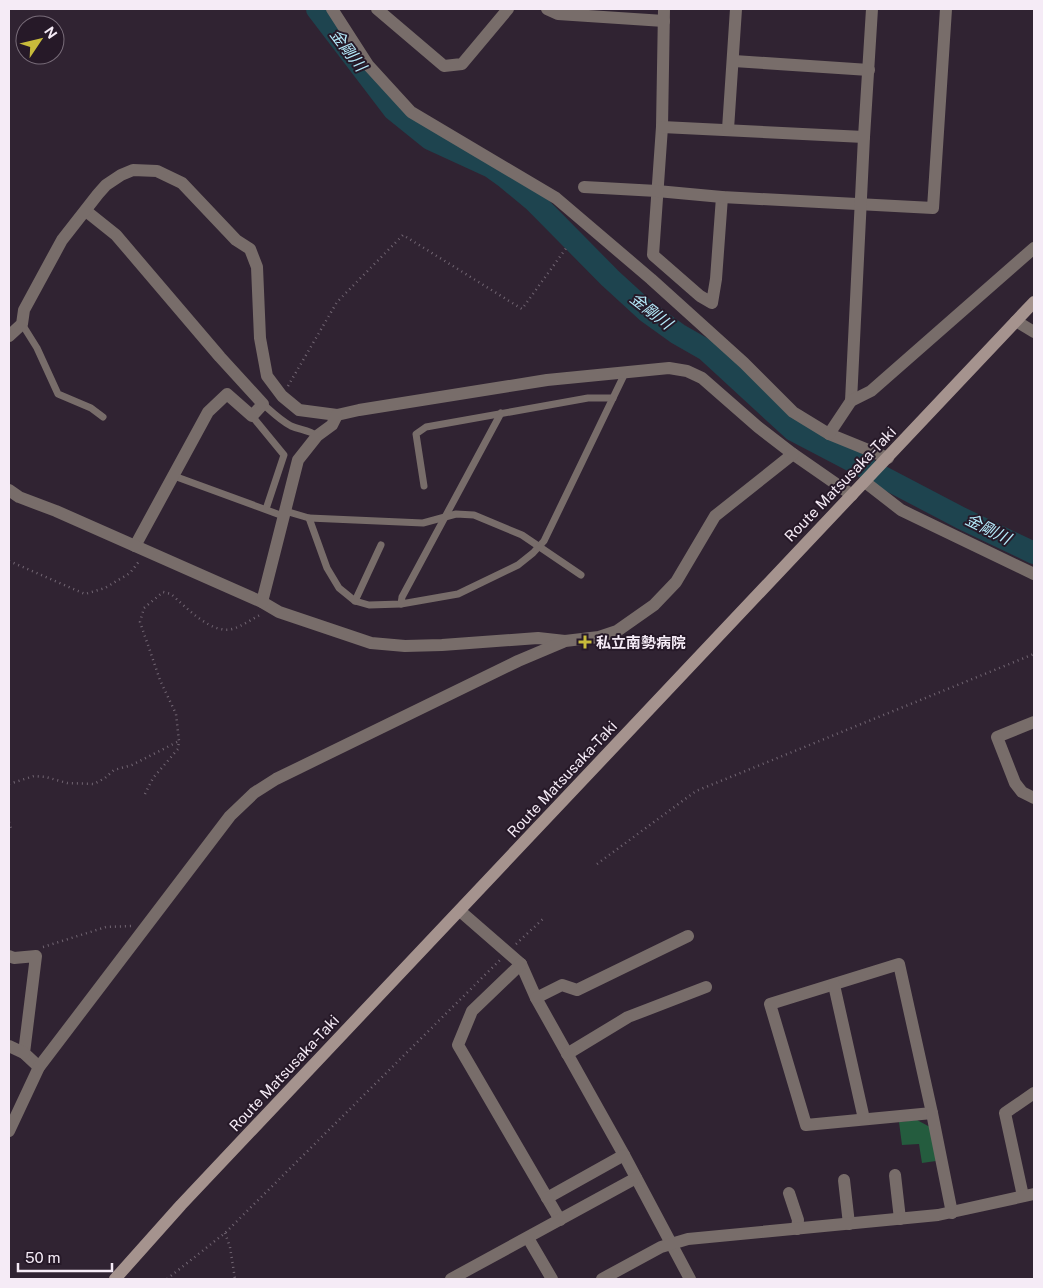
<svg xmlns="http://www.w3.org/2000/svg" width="1043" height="1288" font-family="'Public Sans','Noto Sans JP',sans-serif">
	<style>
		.green { fill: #245c3e }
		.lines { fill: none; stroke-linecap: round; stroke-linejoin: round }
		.river { stroke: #1e444f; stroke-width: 22 }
		.path { stroke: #726673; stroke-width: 2.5; stroke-dasharray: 1 4; stroke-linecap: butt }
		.lane { stroke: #786d6a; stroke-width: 7 }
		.street { stroke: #786d6a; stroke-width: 12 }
		.secondary { stroke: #a5938e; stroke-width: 12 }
		.poi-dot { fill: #c8bb3b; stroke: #261928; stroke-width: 2 }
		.labels { text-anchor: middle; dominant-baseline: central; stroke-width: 4; stroke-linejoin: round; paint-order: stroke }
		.street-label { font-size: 15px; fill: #f5ebf6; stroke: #261928 }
		.poi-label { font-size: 15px; font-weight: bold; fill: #f5ebf6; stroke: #261928; text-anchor: start }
		.water-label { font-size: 16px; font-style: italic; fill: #b5ebfb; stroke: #261928 }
	</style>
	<rect width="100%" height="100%" fill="#302332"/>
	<path class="green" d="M917 1120 930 1127 936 1161 922 1163 919 1144 902 1145 899 1122Z"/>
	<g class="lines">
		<path class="river" d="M317 9 394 110 430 139 491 167 505 177 534 201 610 278 646 311 678 334 706 350 793 430 961 518 1034 553"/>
		<g class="path">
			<path d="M288 386 337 302 403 235 522 309 567 247"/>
			<path d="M9 561 85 594 105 588 130 573 140 560"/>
			<path d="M9 784 34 776 46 777 67 783 94 784 105 778 114 770 132 765 179 741"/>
			<path d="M145 794 153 778 178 749 179 741 176 714 160 680 140 622 144 608 163 592 171 594C186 607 213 637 235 628 244 625 252 619 260 615"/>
			<path d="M9 822 11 829"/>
			<path d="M597 864 696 791 1034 654"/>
			<path d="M516 944 544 918"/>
			<path d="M43 947 106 927 132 926"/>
			<path d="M225 1233 230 1247 235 1279"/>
			<path d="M167 1279 225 1233 500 960"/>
		</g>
		<g class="lane">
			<path d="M22 324 37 348 58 394 91 408 103 417"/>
			<path d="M263 404C272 412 280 420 291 426 300 430 309 430 317 436"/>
			<path d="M252 416 284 455 266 509"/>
			<path d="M174 476 283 516"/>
			<path d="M424 486 416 434 426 427 588 398H613"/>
			<path d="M285 511 309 518 327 568 339 588 355 601 369 605 401 604 458 594 518 565 533 553 544 541 626 371"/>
			<path d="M309 518 423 523 456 514 474 515 522 535 581 575"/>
			<path d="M355 601 381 545"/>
			<path d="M401 604 402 597 501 413"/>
		</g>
		<g class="street">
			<path d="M332 9 368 65 411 112 556 198 651 279 744 363 793 412 829 434 888 458"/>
			<path d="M377 9 444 66 462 64 508 9"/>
			<path d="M547 9 558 14 664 21"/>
			<path d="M664 9 662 127 653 255 700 296 712 303 716 279 722 197"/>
			<path d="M734 61 869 70"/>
			<path d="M662 127 864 137"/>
			<path d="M728 129 736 9"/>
			<path d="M584 187 657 191 722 197 933 208 946 9"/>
			<path d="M86 211 116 235 220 357 263 404 252 416 227 394 208 412 135 546"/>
			<path d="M1016 321 1034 332"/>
			<path d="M9 336 22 324 24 310 62 240 98 194 106 185 121 175 133 170 157 171 182 183 236 240 250 249 257 267 260 338 267 376 282 396 299 410 337 415 359 410 547 380 669 368 687 371 702 378 758 427 793 454 852 495"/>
			<path d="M851 401 864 137 872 9"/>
			<path d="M829 434 851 401 871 391 1034 248"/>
			<path d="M865 482 901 510 1034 574"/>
			<path d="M9 490 19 497 56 511 262 602 279 612 371 643 405 646 442 645 538 638 565 641 599 637 617 631 654 605 676 582 715 516 793 454"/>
			<path d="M262 602 298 460 317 436 332 425 337 415"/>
			<path d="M1034 722 997 737 1015 783 1022 792 1034 798"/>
			<path d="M460 911 521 964 536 998 624 1155 690 1279"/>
			<path d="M9 956 14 958 36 956 24 1053 39 1067"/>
			<path d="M521 964 472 1011 458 1045 560 1220"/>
			<path d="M899 964 932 1113 806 1125 770 1004Z"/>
			<path d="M834 985 864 1119"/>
			<path d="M536 998 562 985 577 990 688 936"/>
			<path d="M9 1046 24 1053"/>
			<path d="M567 1054 628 1017 706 987"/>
			<path d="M932 1113 952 1213"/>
			<path d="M9 1131 39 1067 230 816 254 793 276 779 518 661 563 642"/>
			<path d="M895 1175 900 1219"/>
			<path d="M844 1180 849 1224"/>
			<path d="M789 1193 798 1220 797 1229"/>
			<path d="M1023 1196 1005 1113 1034 1093"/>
			<path d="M547 1198 624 1155"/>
			<path d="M528 1238 552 1279"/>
			<path d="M451 1279 636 1178"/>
			<path d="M602 1279 661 1247 688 1239 938 1215 1034 1194"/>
		</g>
		<path class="secondary" d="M115 1279 181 1205 1034 302"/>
	</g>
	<path class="poi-dot" d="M582.5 634.5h5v5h5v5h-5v5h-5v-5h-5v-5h5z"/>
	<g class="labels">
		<g class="street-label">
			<text transform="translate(840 484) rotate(-46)">Route Matsusaka-Taki</text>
			<text transform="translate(562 779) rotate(-47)">Route Matsusaka-Taki</text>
			<text transform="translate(284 1073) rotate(-47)">Route Matsusaka-Taki</text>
		</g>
		<g class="poi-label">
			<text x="596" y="642">私立南勢病院</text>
		</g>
		<g class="water-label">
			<text transform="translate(348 50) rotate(53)">金剛川</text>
			<text transform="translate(651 311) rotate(38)">金剛川</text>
			<text transform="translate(988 529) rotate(27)">金剛川</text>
		</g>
	</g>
	<rect width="1043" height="1288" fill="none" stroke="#f5ebf6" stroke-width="20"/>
	<g transform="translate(40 40) rotate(55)"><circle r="24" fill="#261928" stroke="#796d7a"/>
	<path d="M0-4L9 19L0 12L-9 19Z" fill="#c8bb3b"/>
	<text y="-8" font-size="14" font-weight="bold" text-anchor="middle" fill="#f5ebf6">N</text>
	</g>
	<path d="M18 1263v8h94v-8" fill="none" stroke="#f5ebf6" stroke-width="2.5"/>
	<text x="25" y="1263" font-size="15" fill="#f5ebf6" stroke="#261928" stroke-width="4" paint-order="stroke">50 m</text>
</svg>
